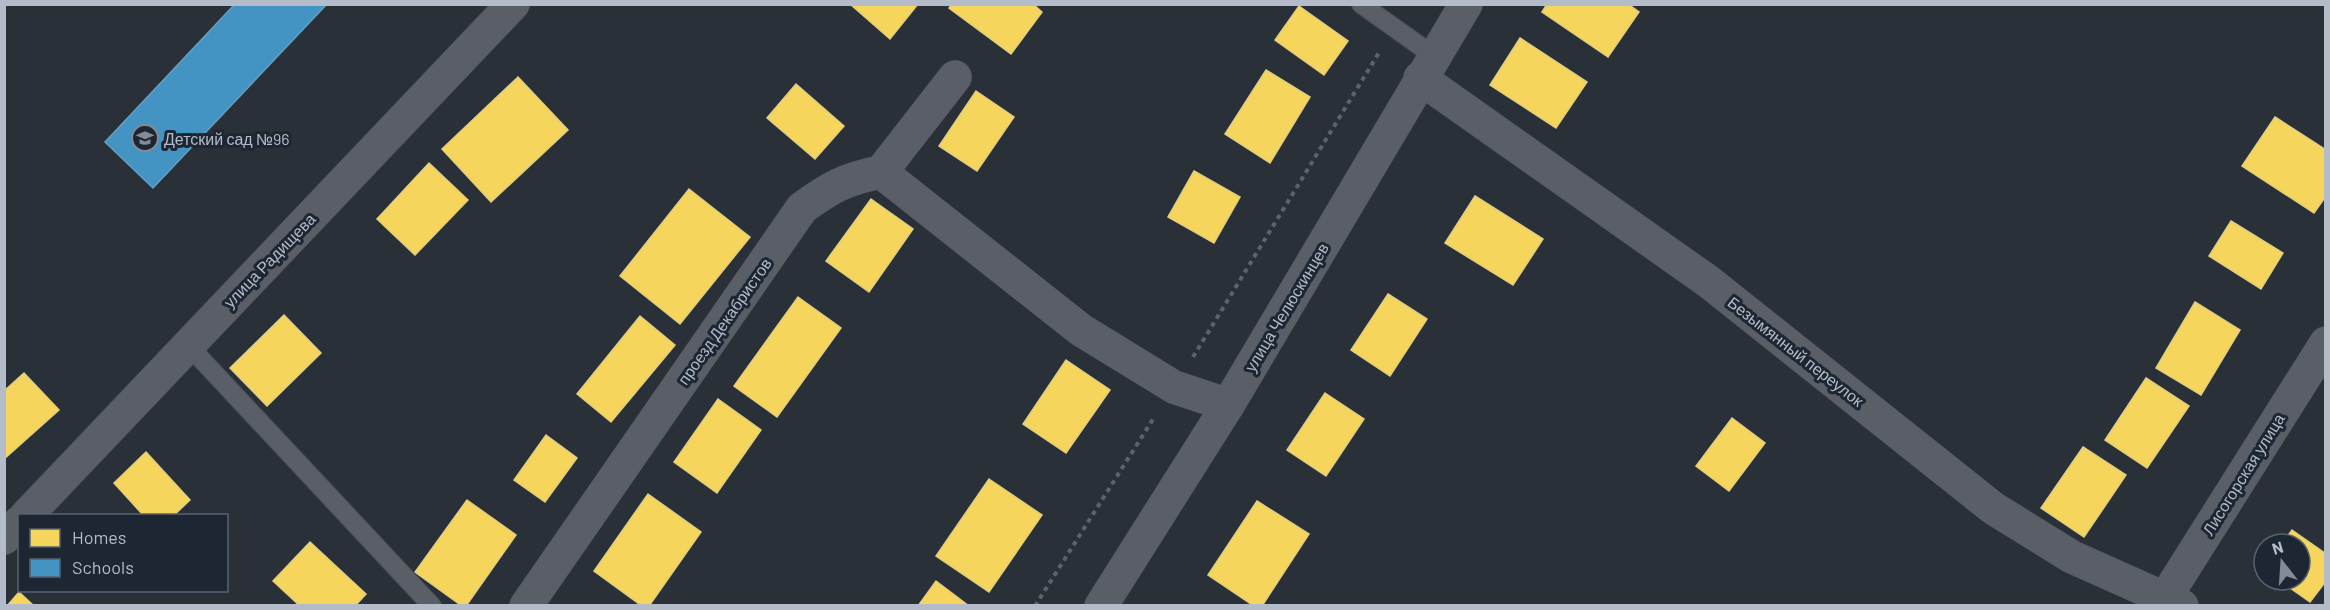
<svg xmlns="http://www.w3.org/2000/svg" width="2330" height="610" font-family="Barlow,sans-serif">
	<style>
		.homes { fill: #f6d55c; stroke: #e2ce7d; stroke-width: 1.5 }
		.schools { fill: #4393c3; stroke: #659fc5; stroke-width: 1.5 }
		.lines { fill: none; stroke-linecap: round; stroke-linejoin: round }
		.service-casing { stroke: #484c53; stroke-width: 20 }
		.minor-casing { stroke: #484c53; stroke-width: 34 }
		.tertiary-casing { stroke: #484c53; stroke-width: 34 }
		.path { stroke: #5d636a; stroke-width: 4; stroke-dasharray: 4.5 4.5; stroke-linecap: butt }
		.service { stroke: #5a5e66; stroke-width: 18 }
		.minor { stroke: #5a5e66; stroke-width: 33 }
		.tertiary { stroke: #5a5e66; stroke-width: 33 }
		.labels { text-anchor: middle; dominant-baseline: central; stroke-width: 6; stroke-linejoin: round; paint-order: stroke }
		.poi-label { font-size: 16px; fill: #b4bcc9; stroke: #1d2633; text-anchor: start }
		.street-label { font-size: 16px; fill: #b4bcc9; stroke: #1d2633 }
	</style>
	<rect width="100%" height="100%" fill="#2a3038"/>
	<g class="homes">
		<path d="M850 4H918L890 39Z"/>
		<path d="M952 4H1033L1042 12 1011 54 949 8Z"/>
		<path d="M1547 4H1628L1639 12 1608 57 1542 12Z"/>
		<path d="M1299 6 1348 41 1324 75 1275 40Z"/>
		<path d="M1520 38 1587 82 1556 128 1490 85Z"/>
		<path d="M1266 70 1310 97 1270 163 1225 134Z"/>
		<path d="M518 77 568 130 491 202 442 149Z"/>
		<path d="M796 84 844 126 815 159 767 118Z"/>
		<path d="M976 91 1014 117 977 171 939 146Z"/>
		<path d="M2275 117 2326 150V196L2314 213 2242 166Z"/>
		<path d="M429 163 468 200 415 255 377 219Z"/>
		<path d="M1194 171 1240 197 1214 243 1168 217Z"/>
		<path d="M689 189 750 237 680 324 620 276Z"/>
		<path d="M1475 196 1543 239 1513 285 1445 243Z"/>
		<path d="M871 199 913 229 869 292 826 261Z"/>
		<path d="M2231 221 2283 253 2261 289 2209 256Z"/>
		<path d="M1388 294 1427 319 1390 376 1351 350Z"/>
		<path d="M798 297 841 328 777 417 734 386Z"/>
		<path d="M2195 302 2240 330 2201 395 2156 368Z"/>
		<path d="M284 315 321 353 267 406 230 368Z"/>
		<path d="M640 316 675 345 611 422 577 394Z"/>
		<path d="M1066 360 1110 390 1066 453 1023 424Z"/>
		<path d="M24 373 59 410 4 459V391Z"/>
		<path d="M2146 378 2189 406 2147 468 2105 440Z"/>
		<path d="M1325 393 1364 419 1326 476 1287 450Z"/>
		<path d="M718 399 761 430 717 493 674 462Z"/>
		<path d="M1732 418 1765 443 1729 491 1696 466Z"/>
		<path d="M546 435 577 458 545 502 514 480Z"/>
		<path d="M2083 447 2126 475 2084 537 2041 508Z"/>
		<path d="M146 452 190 500 173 516H144L114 483Z"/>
		<path d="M989 479 1042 515 989 592 936 556Z"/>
		<path d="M648 494 701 532 649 606H642L594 571Z"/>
		<path d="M467 500 516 535 466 606H462L415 572Z"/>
		<path d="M1257 501 1309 534 1262 606H1254L1208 575Z"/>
		<path d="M2292 530 2326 554V581L2310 602 2279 580H2300V544H2282Z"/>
		<path d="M310 542 366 594 355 606H300L273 581Z"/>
		<path d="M936 581 969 606H918Z"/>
		<path d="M19 592 34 606H7Z"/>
	</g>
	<path class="schools" d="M235 4H327L153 188 105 142Z"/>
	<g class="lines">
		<defs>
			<g id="service">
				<path d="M1361 4 1434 56"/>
				<path d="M188 345 432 606"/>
			</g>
			<g id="minor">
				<path d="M1420 78 1709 282 1993 508 2072 557 2182 606"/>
				<path d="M881 172 1081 330 1174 387 1228 405"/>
				<path d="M26 516 513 4"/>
				<path d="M4 538 20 522"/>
				<path d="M526 606 802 208C831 187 845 179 881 172L955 77"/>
				<path d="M2160 606 2326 343"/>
			</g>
			<path id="tertiary" d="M1101 606 1228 405 1466 4"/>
		</defs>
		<use href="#service" class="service-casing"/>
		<use href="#minor" class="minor-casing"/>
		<use href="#tertiary" class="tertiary-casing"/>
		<g class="path">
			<path d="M1193 357 1380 51"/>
			<path d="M1035 606 1155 416"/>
		</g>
		<use href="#service" class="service"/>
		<use href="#minor" class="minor"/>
		<use href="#tertiary" class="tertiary"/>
	</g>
	<defs>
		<symbol id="school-ring" viewBox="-11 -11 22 22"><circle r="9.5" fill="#1d2633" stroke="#848b96" stroke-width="1.5"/><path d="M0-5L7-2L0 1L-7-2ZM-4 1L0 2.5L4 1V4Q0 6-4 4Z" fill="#848b96"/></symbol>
	</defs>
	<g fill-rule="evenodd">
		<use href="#school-ring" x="130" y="123" width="30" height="30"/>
	</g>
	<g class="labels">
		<g class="poi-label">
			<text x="164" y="138">Детский сад №96</text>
		</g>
		<g class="street-label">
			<text transform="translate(269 260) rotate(-46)">улица Радищева</text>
			<text transform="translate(1286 307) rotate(-59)">улица Челюскинцев</text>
			<text transform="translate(724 321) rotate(-55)">проезд Декабристов</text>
			<text transform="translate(1796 351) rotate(38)">Безымянный переулок</text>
			<text transform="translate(2243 474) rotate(-58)">Лисогорская улица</text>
		</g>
	</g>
	<rect width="2330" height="610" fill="none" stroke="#b4bcc9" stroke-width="12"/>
	<rect x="18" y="514" width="210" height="78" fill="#1d2633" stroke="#59626f" stroke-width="1.5"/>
	<rect x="30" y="529" width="30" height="18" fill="#f6d55c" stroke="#59626f" stroke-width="1.5"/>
	<text x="72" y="544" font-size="18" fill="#b4bcc9">Homes</text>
	<rect x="30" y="559" width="30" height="18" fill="#4393c3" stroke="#59626f" stroke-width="1.5"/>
	<text x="72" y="574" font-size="18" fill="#b4bcc9">Schools</text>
	<g transform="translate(2282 562) rotate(343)"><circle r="28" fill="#1d2633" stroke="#59626f" stroke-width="1.5"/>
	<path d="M0-4.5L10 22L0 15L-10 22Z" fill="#848b96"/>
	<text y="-9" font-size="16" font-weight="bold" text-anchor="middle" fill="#b4bcc9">N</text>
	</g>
</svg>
